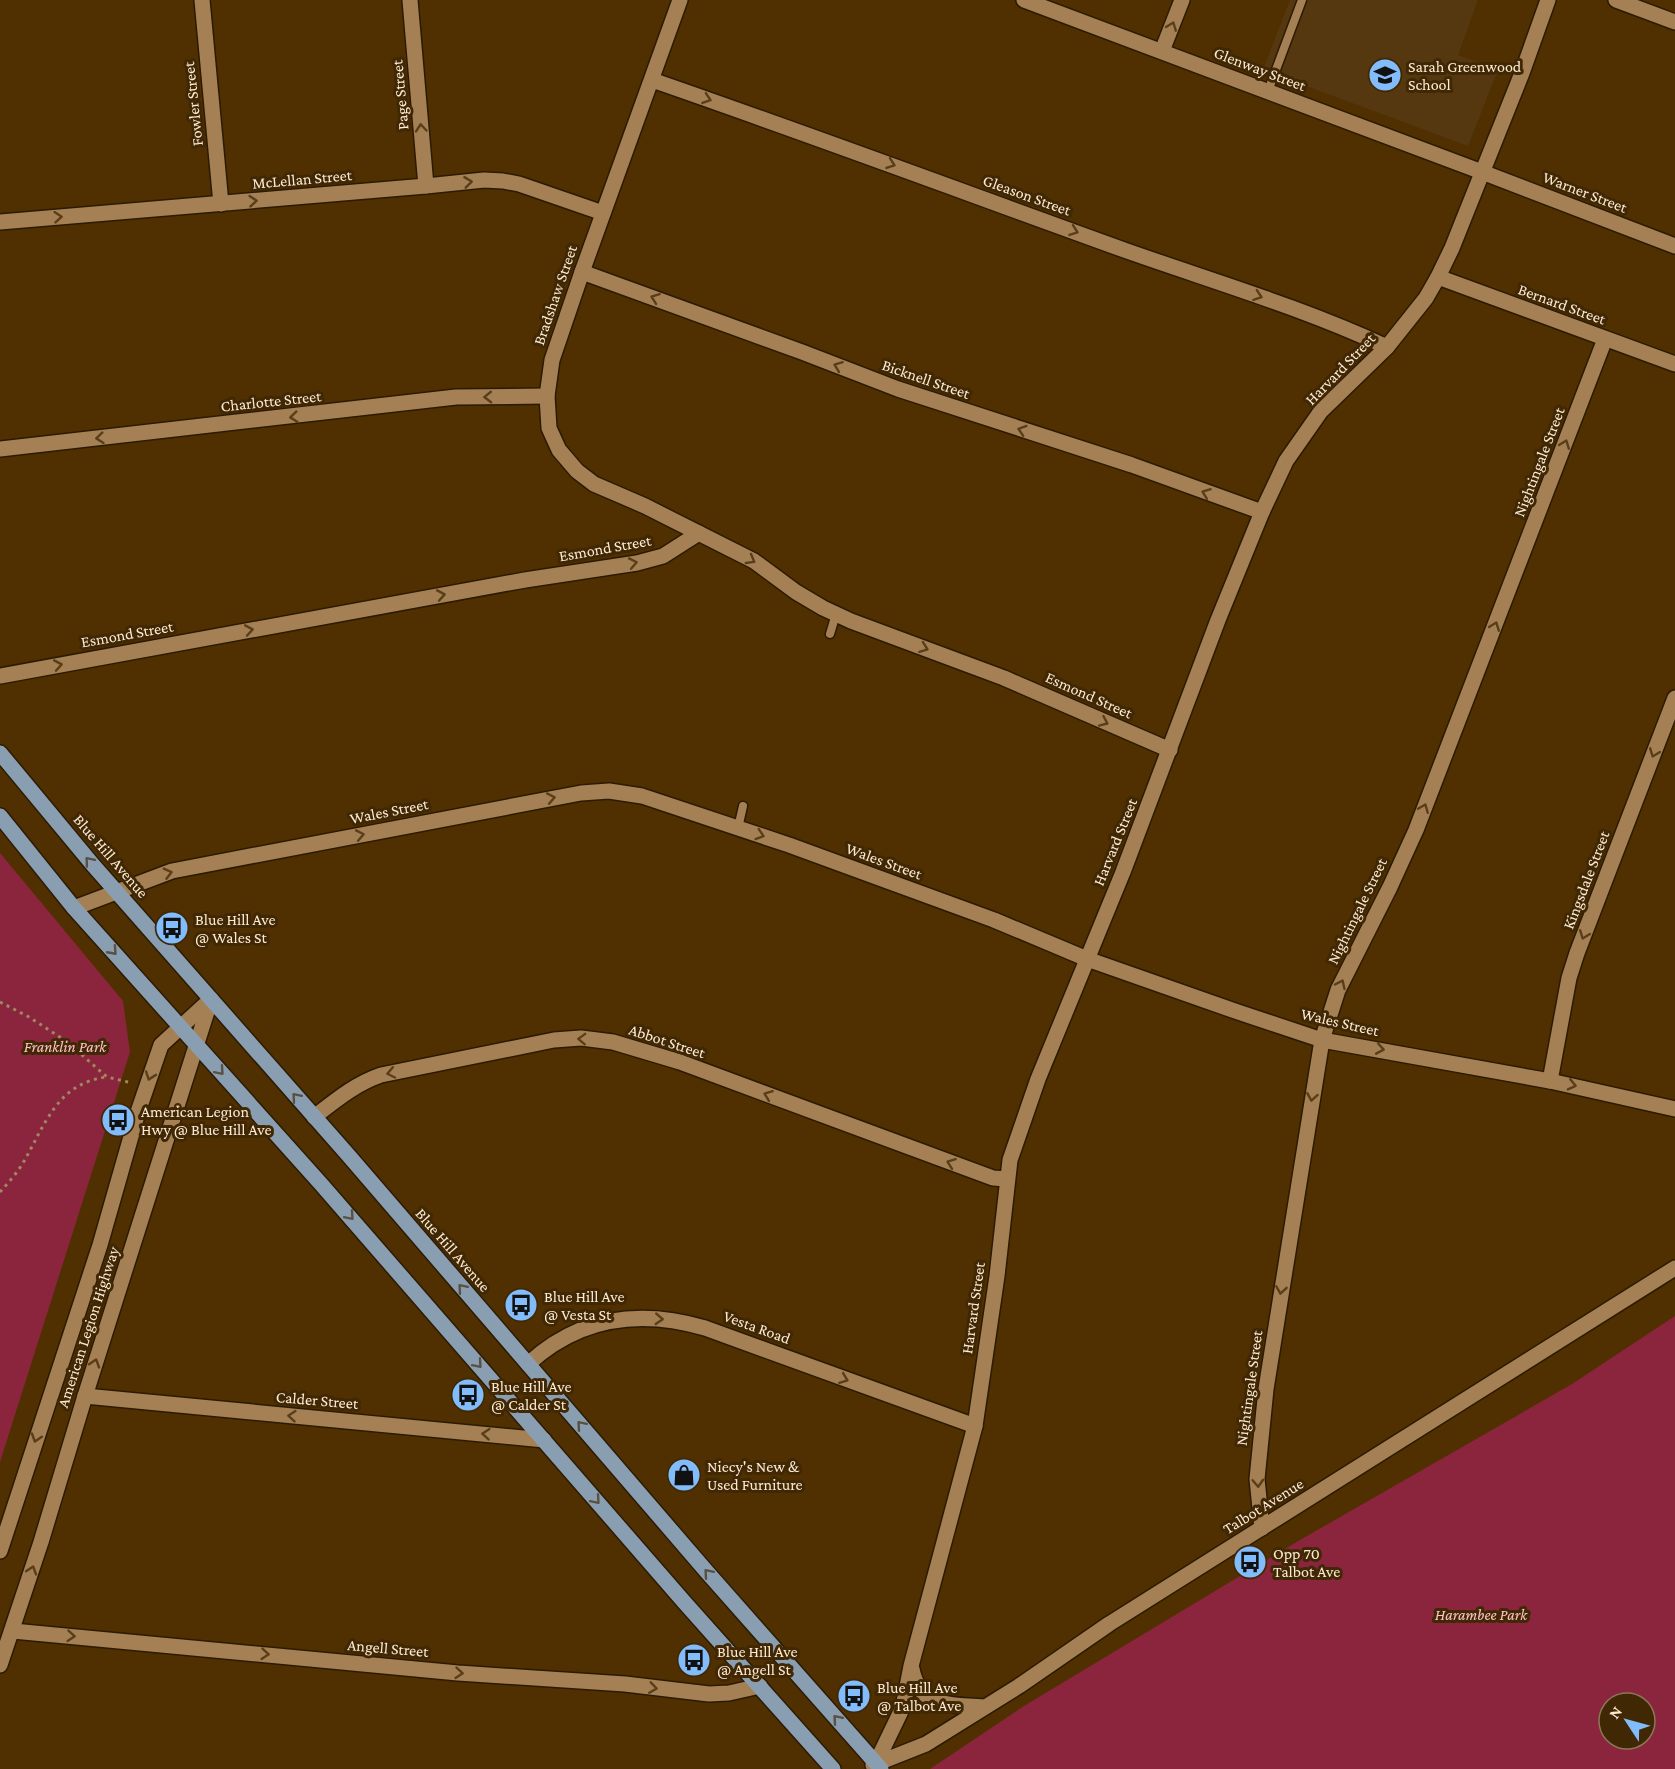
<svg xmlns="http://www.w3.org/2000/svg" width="1675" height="1769" font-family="'Crimson Pro',serif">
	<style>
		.built { fill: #553810 }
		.green { fill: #8a253d; fill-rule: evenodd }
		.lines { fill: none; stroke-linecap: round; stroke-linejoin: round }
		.lane-casing { stroke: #2c1b04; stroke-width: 11 }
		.street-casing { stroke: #2c1b04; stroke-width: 18 }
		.secondary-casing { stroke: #2c1b04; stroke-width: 18 }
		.primary-casing { stroke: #2c1b04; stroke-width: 18 }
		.path { stroke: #a18662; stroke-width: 3; stroke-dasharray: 3 4.5; stroke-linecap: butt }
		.lane { stroke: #a48054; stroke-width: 8 }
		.street { stroke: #a48054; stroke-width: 15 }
		.secondary { stroke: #a48054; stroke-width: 15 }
		.primary { stroke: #8a9eb2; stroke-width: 15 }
		.oneway { stroke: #593e19 }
		.oneway2 { stroke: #5a5142 }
		.labels { text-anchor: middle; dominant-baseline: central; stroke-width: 6; stroke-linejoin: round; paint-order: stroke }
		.poi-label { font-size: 16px; fill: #feead3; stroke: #402805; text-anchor: start }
		.street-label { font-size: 16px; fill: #feead3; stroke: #402805 }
		.park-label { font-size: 16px; font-style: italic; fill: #ffc2c9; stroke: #402805 }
	</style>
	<rect width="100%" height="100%" fill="#503000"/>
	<path class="built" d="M1290 0H1478L1458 55 1498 70 1468 146 1263 70Z"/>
	<g class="green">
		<path d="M0 853 123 1001 130 1052 0 1462Z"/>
		<path d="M1675 1316V1769H930L1024 1706 1300 1540 1572 1384ZM1609 1703H1645V1739H1609Z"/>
	</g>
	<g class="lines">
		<defs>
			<g id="lane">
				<path d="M1268 91 1302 0"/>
				<path d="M830 634 836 614"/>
				<path d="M738 828 743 806"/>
			</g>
			<g id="street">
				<path d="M202 0 221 204"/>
				<path d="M410 0 426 186"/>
				<path d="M680 0 582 272 552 360 547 396 549 428 559 450 577 471 594 484 645 506 754 561 796 592 823 608 851 621 1004 678 1170 750"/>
				<path d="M1616 0 1675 22"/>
				<path d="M1162 51 1182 0"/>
				<path d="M652 80C811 135 969 194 1127 251 1215 282 1303 308 1387 347"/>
				<path d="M1482 172 1675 246"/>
				<path d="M0 222 426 186 484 180 503 181 519 184 603 213"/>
				<path d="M582 272 802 352 898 389 1132 465 1262 512"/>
				<path d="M1438 277 1675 364"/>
				<path d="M0 449 456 397 547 396"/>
				<path d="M0 676 525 580 637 563 663 556 699 533"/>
				<path d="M74 908 172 871 581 793 609 791 642 796 789 845 994 920 1087 959 1238 1012 1322 1040 1550 1081 1675 1109"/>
				<path d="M1550 1081 1569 978 1577 953 1675 698"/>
				<path d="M314 1117C336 1100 355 1084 381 1075L554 1040 581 1038 613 1042 680 1062 993 1178 1007 1179"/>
				<path d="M528 1364C579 1317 640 1309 705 1328L975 1426"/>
				<path d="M85 1396 544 1440"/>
				<path d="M1262 1528 1257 1479 1266 1389 1322 1040 1338 990 1390 887 1416 830 1605 339"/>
				<path d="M13 1631 458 1673 625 1684 709 1694 729 1693 760 1686"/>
			</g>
			<g id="secondary">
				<path d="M1024 0 1482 172"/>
				<path d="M0 1551 100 1245 138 1112 161 1045 209 1001"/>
				<path d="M0 1665 41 1542 85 1396 211 999"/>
				<path d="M912 1669C920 1709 951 1704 983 1707"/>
				<path d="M876 1763 903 1707 911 1666 975 1426 997 1276 1010 1160 1038 1079 1123 872 1218 620 1262 512 1286 461 1321 411 1387 347 1426 298 1438 277 1452 248 1522 73 1548 0"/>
				<path d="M873 1765 926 1744 1019 1686 1109 1624 1675 1268"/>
			</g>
			<g id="primary">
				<path d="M0 753 93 865 349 1156 707 1572 881 1769"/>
				<path d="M0 816 74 908 321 1184 685 1603 833 1769"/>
			</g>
		</defs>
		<use href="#lane" class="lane-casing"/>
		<use href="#street" class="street-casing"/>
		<use href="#secondary" class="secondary-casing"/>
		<use href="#primary" class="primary-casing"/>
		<g class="path">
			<path d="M0 1002 29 1017 66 1041 107 1077 132 1083"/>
			<path d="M0 1192C8 1183 17 1173 23 1163 45 1125 57 1083 107 1077"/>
		</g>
		<use href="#lane" class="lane"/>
		<use href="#street" class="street"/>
		<use href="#secondary" class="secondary"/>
		<use href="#primary" class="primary"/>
	</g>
	<defs><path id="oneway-chevron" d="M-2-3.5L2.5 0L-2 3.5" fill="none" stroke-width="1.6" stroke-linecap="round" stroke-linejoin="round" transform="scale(1.5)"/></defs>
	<g class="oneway">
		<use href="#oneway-chevron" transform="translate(1172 26) rotate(-69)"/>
		<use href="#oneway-chevron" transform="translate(707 99) rotate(19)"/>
		<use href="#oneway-chevron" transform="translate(421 128) rotate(-95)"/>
		<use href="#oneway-chevron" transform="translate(891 164) rotate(20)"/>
		<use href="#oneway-chevron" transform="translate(468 182) rotate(-7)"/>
		<use href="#oneway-chevron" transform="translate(253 201) rotate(-5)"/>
		<use href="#oneway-chevron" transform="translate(58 217) rotate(-5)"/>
		<use href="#oneway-chevron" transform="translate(1074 231) rotate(20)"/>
		<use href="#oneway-chevron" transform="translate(1258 296) rotate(19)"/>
		<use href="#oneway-chevron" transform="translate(655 298) rotate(-160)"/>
		<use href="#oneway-chevron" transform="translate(838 366) rotate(-159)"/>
		<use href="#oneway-chevron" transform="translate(488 397) rotate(179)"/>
		<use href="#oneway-chevron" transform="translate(294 417) rotate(174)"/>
		<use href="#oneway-chevron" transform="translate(1022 430) rotate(-162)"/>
		<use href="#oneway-chevron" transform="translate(100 438) rotate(174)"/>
		<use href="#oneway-chevron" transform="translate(1565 444) rotate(-69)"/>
		<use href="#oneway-chevron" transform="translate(1206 493) rotate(-159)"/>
		<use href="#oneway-chevron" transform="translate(751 560) rotate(30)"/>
		<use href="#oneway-chevron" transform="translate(633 563) rotate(-11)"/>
		<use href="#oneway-chevron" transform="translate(441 595) rotate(-10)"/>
		<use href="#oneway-chevron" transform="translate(1495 626) rotate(-69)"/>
		<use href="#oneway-chevron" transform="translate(249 630) rotate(-10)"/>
		<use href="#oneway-chevron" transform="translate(924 648) rotate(20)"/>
		<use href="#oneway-chevron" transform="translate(58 665) rotate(-10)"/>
		<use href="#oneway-chevron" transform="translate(1104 722) rotate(24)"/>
		<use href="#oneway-chevron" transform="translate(1654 753) rotate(111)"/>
		<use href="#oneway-chevron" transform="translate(551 798) rotate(-11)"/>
		<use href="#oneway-chevron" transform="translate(1424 808) rotate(-68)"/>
		<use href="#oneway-chevron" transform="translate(360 835) rotate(-11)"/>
		<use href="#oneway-chevron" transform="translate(760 835) rotate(18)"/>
		<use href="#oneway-chevron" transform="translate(168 873) rotate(-15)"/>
		<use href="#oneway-chevron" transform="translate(1584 935) rotate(111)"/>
		<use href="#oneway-chevron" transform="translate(1341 984) rotate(-65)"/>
		<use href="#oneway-chevron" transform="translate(582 1039) rotate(-178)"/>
		<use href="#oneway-chevron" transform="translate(1380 1049) rotate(10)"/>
		<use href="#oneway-chevron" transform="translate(391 1073) rotate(168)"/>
		<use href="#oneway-chevron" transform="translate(150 1076) rotate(109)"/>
		<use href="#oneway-chevron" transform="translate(1572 1085) rotate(13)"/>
		<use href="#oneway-chevron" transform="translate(768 1095) rotate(-159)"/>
		<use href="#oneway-chevron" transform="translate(1312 1097) rotate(100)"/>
		<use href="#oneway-chevron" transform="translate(951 1163) rotate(-160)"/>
		<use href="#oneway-chevron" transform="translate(1281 1290) rotate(99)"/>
		<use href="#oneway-chevron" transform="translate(659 1319) rotate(3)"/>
		<use href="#oneway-chevron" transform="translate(95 1363) rotate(-72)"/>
		<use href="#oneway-chevron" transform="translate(844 1379) rotate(21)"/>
		<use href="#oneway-chevron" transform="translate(292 1416) rotate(-175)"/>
		<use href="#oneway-chevron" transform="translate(486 1434) rotate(-175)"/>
		<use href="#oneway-chevron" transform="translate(36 1438) rotate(108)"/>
		<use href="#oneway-chevron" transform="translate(1258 1483) rotate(87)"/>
		<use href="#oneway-chevron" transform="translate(32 1570) rotate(-72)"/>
		<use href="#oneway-chevron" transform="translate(71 1636) rotate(5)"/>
		<use href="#oneway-chevron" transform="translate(265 1654) rotate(5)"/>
		<use href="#oneway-chevron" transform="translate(459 1673) rotate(5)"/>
		<use href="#oneway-chevron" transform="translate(653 1688) rotate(8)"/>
	</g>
	<g class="oneway2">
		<use href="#oneway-chevron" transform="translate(89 861) rotate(-130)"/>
		<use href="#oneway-chevron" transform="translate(113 951) rotate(48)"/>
		<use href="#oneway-chevron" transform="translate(220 1071) rotate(49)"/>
		<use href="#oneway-chevron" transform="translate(296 1097) rotate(-131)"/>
		<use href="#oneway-chevron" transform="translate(350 1216) rotate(49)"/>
		<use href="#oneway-chevron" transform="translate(462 1288) rotate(-131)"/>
		<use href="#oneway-chevron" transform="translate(478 1364) rotate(49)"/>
		<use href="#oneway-chevron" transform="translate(581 1425) rotate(-131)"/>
		<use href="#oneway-chevron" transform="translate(596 1500) rotate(49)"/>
		<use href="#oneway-chevron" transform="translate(708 1573) rotate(-131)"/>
		<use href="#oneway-chevron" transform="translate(837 1719) rotate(-131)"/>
	</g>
	<defs>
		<symbol id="school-disc" viewBox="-11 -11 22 22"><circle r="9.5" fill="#83bcfb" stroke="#402805"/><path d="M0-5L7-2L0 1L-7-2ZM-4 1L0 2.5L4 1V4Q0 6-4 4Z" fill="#111"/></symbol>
		<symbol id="bus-disc" viewBox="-11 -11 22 22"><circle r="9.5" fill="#83bcfb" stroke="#402805"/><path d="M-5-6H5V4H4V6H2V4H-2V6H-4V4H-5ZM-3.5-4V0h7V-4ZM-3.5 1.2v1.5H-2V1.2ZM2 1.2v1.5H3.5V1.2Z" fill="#111"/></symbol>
		<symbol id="shop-disc" viewBox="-11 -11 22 22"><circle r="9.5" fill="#83bcfb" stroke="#402805"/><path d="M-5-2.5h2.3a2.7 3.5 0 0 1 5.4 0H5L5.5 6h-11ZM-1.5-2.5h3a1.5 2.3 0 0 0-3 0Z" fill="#111"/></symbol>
	</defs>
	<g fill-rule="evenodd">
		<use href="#school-disc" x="1366" y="56" width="38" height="38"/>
		<use href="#bus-disc" x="153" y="909" width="38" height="38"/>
		<use href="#bus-disc" x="99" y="1101" width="38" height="38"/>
		<use href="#bus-disc" x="502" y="1286" width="38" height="38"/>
		<use href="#bus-disc" x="449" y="1376" width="38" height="38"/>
		<use href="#shop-disc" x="665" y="1456" width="38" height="38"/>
		<use href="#bus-disc" x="1231" y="1543" width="38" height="38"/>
		<use href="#bus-disc" x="675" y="1641" width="38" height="38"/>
		<use href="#bus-disc" x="835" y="1677" width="38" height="38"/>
	</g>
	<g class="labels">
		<g class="poi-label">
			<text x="1408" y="66">Sarah Greenwood<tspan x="1408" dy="18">School</tspan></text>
			<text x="195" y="919">Blue Hill Ave<tspan x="195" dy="18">@ Wales St</tspan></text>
			<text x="141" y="1111">American Legion<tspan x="141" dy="18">Hwy @ Blue Hill Ave</tspan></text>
			<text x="544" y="1296">Blue Hill Ave<tspan x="544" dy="18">@ Vesta St</tspan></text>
			<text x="491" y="1386">Blue Hill Ave<tspan x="491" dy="18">@ Calder St</tspan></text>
			<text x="707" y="1466">Niecy's New &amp;<tspan x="707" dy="18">Used Furniture</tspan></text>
			<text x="1273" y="1553">Opp 70<tspan x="1273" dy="18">Talbot Ave</tspan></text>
			<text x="717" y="1651">Blue Hill Ave<tspan x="717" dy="18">@ Angell St</tspan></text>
			<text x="877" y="1687">Blue Hill Ave<tspan x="877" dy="18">@ Talbot Ave</tspan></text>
		</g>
		<g class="street-label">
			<text transform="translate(1260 69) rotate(21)">Glenway Street</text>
			<text transform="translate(400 95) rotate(-95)">Page Street</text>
			<text transform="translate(193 104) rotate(-96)">Fowler Street</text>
			<text transform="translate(302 179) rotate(-5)">McLellan Street</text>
			<text transform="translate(1585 192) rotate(21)">Warner Street</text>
			<text transform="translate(1027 195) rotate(20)">Gleason Street</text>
			<text transform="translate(555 295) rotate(-71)">Bradshaw Street</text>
			<text transform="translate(1562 304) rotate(20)">Bernard Street</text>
			<text transform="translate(1340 369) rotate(-46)">Harvard Street</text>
			<text transform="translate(926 379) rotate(19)">Bicknell Street</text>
			<text transform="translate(271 401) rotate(-6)">Charlotte Street</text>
			<text transform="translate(1539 462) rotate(-69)">Nightingale Street</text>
			<text transform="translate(605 548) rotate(-10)">Esmond Street</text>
			<text transform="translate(127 634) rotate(-10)">Esmond Street</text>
			<text transform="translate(1089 695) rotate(24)">Esmond Street</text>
			<text transform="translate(389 811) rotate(-11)">Wales Street</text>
			<text transform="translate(1115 842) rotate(-68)">Harvard Street</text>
			<text transform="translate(111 856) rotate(49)">Blue Hill Avenue</text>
			<text transform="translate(884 861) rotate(20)">Wales Street</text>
			<text transform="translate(1586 880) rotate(-69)">Kingsdale Street</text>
			<text transform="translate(1357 911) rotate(-64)">Nightingale Street</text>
			<text transform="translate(1340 1022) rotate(13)">Wales Street</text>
			<text transform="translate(667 1041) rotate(18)">Abbot Street</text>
			<text transform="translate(453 1250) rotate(49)">Blue Hill Avenue</text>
			<text transform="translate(973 1308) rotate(-82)">Harvard Street</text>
			<text transform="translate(88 1327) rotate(-72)">American Legion Highway</text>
			<text transform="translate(757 1327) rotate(20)">Vesta Road</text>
			<text transform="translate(1249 1388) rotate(-82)">Nightingale Street</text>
			<text transform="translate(317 1400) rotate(5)">Calder Street</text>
			<text transform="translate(1263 1506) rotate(-32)">Talbot Avenue</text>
			<text transform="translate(388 1648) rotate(5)">Angell Street</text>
		</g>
		<g class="park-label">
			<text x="65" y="1046">Franklin Park</text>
			<text x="1481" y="1614">Harambee Park</text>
		</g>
	</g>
	<g transform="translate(1627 1721) rotate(306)"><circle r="28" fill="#402805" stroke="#8c7657" stroke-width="1.5"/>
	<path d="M0-4.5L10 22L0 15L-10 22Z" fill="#83bcfb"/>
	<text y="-9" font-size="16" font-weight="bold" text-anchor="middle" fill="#feead3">N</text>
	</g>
</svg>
